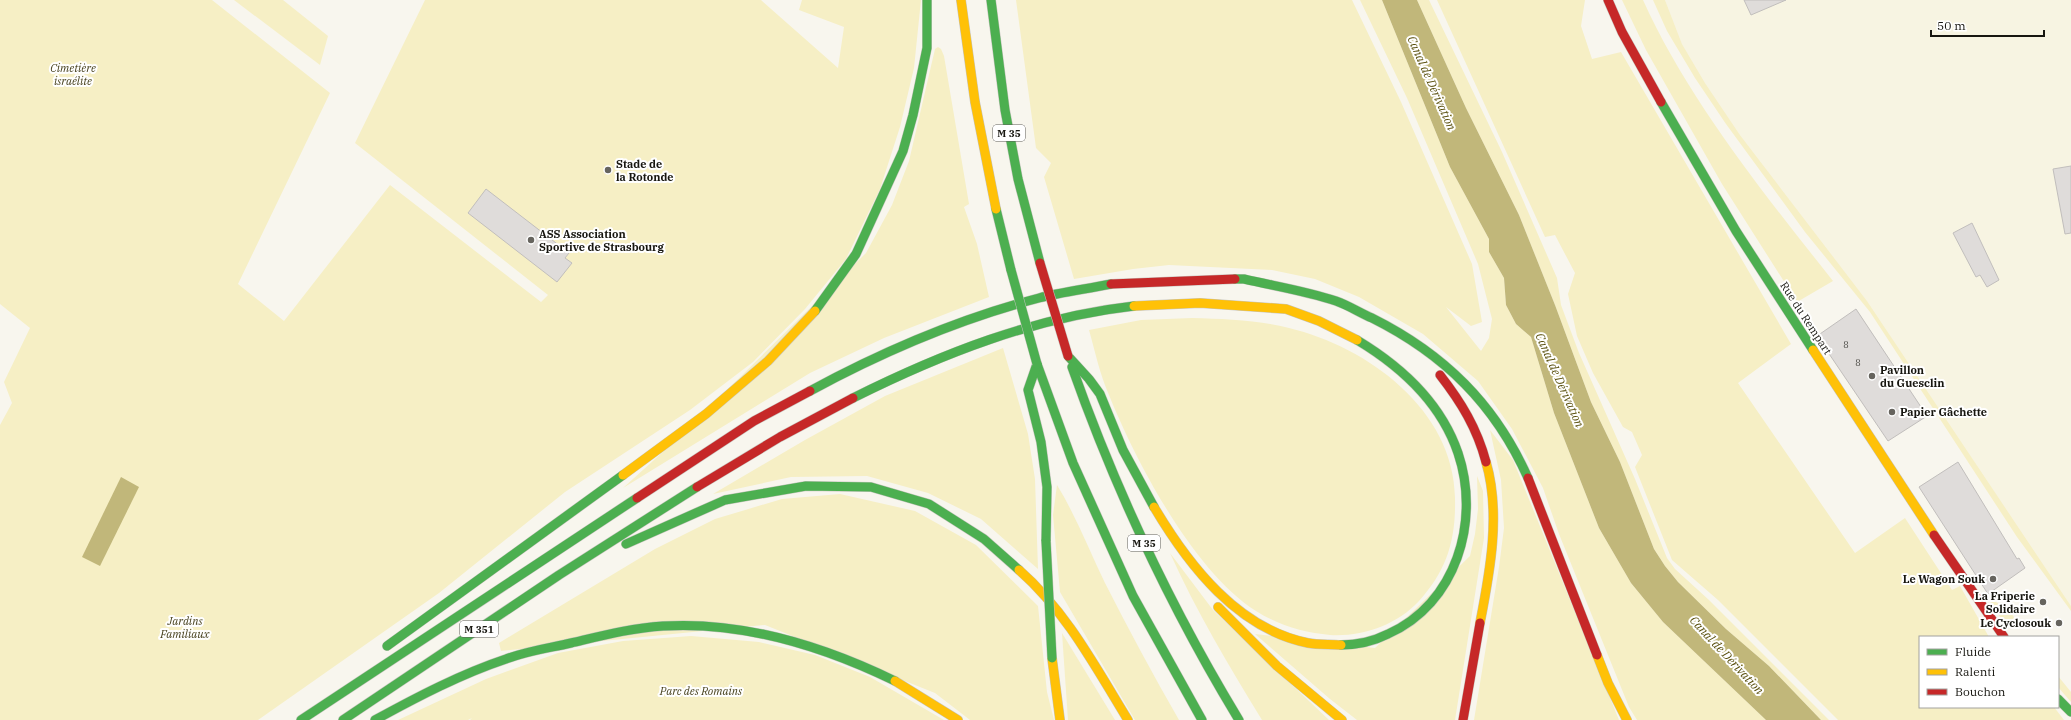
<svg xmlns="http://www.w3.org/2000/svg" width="2071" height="720" font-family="'IBM Plex Serif',serif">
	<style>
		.built { fill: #f7f4e2 }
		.green { fill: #f6efc5 }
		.water { fill: #c1b77a }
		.building { fill: #dfdcda; stroke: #c1bebc }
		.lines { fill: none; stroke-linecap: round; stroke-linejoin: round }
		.fast-casing { stroke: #c6c4be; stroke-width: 10 }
		.slow-casing { stroke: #c6c4be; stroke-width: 10 }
		.jam-casing { stroke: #c6c4be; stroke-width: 10 }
		.fast { stroke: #4caf50; stroke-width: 9 }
		.slow { stroke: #ffc107; stroke-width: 9 }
		.jam { stroke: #c62828; stroke-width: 9 }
		.fast-bridge-casing { stroke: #c6c4be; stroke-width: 10; stroke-linecap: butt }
		.jam-bridge-casing { stroke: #c6c4be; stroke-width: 10; stroke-linecap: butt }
		.fast-bridge { stroke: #4caf50; stroke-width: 9 }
		.jam-bridge { stroke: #c62828; stroke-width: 9 }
		.poi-dot { fill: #66645e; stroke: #fff; stroke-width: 1.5 }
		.labels { text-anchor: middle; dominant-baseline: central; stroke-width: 4; stroke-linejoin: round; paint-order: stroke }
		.number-label { font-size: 9px; fill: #4c4b46 }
		.shield { fill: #fff; stroke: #5d5c58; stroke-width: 1 }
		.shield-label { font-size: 10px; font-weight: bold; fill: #171610 }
		.park-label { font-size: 11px; font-style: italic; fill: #453f1b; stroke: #fff }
		.poi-label { font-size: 11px; font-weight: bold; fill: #171610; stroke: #fff; text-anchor: start }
		.street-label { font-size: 11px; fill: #171610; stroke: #fff }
		.water-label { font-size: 12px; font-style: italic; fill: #584e0b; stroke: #fff }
	</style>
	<rect width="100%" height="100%" fill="#f8f6ee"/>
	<path class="built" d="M1665 0H2071V606L1867 301 1740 135 1705 83 1682 44Z"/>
	<g class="green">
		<path d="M0 0H212L330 93 238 284 284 321 390 185 541 302 548 295 355 143 425 0H761L838 68 844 27 799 10 802 0H921L914 68 900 127 880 189 846 259 805 309 753 362 690 410 565 492 439 593 258 720H0V425L12 403 4 382 30 328 0 304Z"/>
		<path d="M234 0H283L328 36 320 65Z"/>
		<path d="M1016 0H1352L1401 102 1472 264 1482 322 1471 326 1446 307 1481 351 1489 338 1492 319 1478 264 1407 98 1360 0H1382L1450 167 1489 239V252L1504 278 1506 305 1516 324 1531 337 1554 413 1599 528 1631 583 1663 622 1766 720H1637L1629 707 1559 534 1543 488 1512 429 1478 381 1423 334 1359 297 1315 279 1272 270 1169 265 1133 269 1074 279 1044 177 1051 163 1036 148Z"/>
		<path d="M1417 0H1429L1502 152 1557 278 1561 305 1579 353 1635 479 1667 558 1675 569 1709 600 1829 720H1821L1769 666 1726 629 1678 582 1665 566 1654 549 1620 462 1591 402 1555 305 1519 215 1466 108Z"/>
		<path d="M1437 0H1585L1581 26 1592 59 1621 52 1791 344 1738 383 1855 553 1905 518 1952 590 1960 586 1989 637H1920V707H2054L2064 720H1838L1718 600 1672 560 1635 467 1642 455 1632 432 1623 427 1593 373 1577 336 1568 294 1575 273 1555 235 1545 237Z"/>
		<path d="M1622 0H1643C1688 100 1765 195 1833 281L1797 302 1722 184 1646 50Z"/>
		<path d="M1653 0H1665L1682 44 1705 83 1740 135 1867 301 2071 606V611L2017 537 1870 312 1805 232 1726 124 1695 78 1667 31Z"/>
		<path d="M938 47 941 49 944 56 969 204 964 207 977 244 989 297 884 338 810 373 623 488 675 441 866 253 892 205 909 161 935 49Z"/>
		<path d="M1192 318C1225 319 1258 320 1289 328 1368 347 1454 410 1455 498 1456 540 1447 570 1419 601 1397 625 1362 637 1330 635 1304 633 1278 625 1256 611 1194 572 1136 462 1109 395 1100 375 1095 351 1089 330L1141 320Z"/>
		<path d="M1003 348 1028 434 1035 479 1038 569 981 519 928 493 867 476 791 477 713 494 805 440 885 396Z"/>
		<path d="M1490 430 1513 460 1619 720H1474L1499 567 1504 528 1501 480Z"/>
		<path d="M1477 476 1483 491 1484 538 1455 720H1357L1330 699 1255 634 1375 648 1470 556 1475 534 1478 509Z"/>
		<path d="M1057 485C1076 516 1089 550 1105 583 1129 630 1153 675 1179 720H1135L1060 592 1053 515Z"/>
		<path d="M840 494 915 511 976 545 1038 606 1047 692 1054 720H970L935 693 765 625 501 651 499 643 655 549 715 519 782 499Z"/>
		<path d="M1170 553 1213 610 1329 720H1262C1229 666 1196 611 1170 553Z"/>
		<path d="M1994 601 2007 608 2017 621 2008 628 1990 603Z"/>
		<path d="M1062 633 1115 720H1068Z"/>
		<path d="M691 636 759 642 815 655 870 677 944 720H470L472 718 468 720H398L486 679 558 653 623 641Z"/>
		<path d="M2058 676 2071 692V702L2058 687Z"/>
	</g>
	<g class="water">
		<path d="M1382 0H1417L1466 108 1519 215 1555 305 1591 402 1620 462 1654 549 1665 566 1678 582 1726 629 1769 666 1821 720H1766L1663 622 1631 583 1599 528 1554 413 1531 337 1516 324 1506 305 1504 278 1489 252V239L1450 167Z"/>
		<path d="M121 477 139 487 100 566 82 557Z"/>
	</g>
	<g class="building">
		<path d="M1744 0H1786L1751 15Z"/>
		<path d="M2071 166V233L2065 234 2053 169Z"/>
		<path d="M486 189 569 253 565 258 572 263 557 282 468 213Z"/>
		<path d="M1972 223 1999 280 1987 287 1980 275 1976 277 1953 233Z"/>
		<path d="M1856 309 1927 416 1888 441 1817 336Z"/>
		<path d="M1958 462 2017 559 2019 558 2025 568 1988 594 1919 487Z"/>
	</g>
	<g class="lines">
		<defs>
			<g id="fast">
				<path d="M991 0 1005 110 1018 179 1040 263"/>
				<path d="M1661 102 1736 231 1813 350"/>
				<path d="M996 209 1011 270"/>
				<path d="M1235 279H1244C1274 286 1306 291 1336 301 1348 305 1360 313 1372 318 1444 354 1495 404 1528 478"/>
				<path d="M815 311 856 254 903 151 913 115 927 48V0"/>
				<path d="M1068 356 1089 379 1100 394 1123 450 1154 507"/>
				<path d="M1037 364 1073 463 1133 596 1202 720"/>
				<path d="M1037 364 1028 390 1041 442 1047 487 1046 541"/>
				<path d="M1072 367C1116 491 1171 608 1239 720"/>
				<path d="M810 391C882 352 959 319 1039 298 1062 292 1087 289 1111 284"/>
				<path d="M853 398C941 354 1035 317 1134 306"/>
				<path d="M626 544 725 500 806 486 871 487 929 504 984 539 1019 570"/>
				<path d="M1341 645C1357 645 1374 641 1388 634 1456 604 1481 521 1458 453 1441 403 1402 367 1357 340"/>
				<path d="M387 646 623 475"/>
				<path d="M2058 699 2071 712"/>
				<path d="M301 720 637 498"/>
				<path d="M343 720 559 575 697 487"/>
				<path d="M375 720C417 697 461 674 506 659 527 651 549 648 571 643 601 636 631 628 663 626 744 621 823 646 895 681"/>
			</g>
			<g id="slow">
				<path d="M961 0 975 102 996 209"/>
				<path d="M1134 306 1200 303 1286 309 1319 321 1357 340"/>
				<path d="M1813 350 1934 535"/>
				<path d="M623 475 706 414 768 361 815 311"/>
				<path d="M1154 507C1189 566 1238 629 1308 643 1318 645 1331 644 1341 645"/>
				<path d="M1019 570C1066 611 1096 668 1128 720"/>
				<path d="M1218 607 1277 666 1342 720"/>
				<path d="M1480 623C1490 572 1501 513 1486 462"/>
				<path d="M1597 655 1608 683 1627 720"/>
				<path d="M1052 658 1060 720"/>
				<path d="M895 681 958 720"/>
			</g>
			<g id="jam">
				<path d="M1608 0 1622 32 1661 102"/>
				<path d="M1111 284 1235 279"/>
				<path d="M1440 375C1461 402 1477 428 1486 462"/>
				<path d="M1528 478 1597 655"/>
				<path d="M697 487 780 437 853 398"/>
				<path d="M637 498 754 421 810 391"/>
				<path d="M1934 535 2004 637"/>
				<path d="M1463 720 1480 623"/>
			</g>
		</defs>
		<use href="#fast" class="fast-casing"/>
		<use href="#slow" class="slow-casing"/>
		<use href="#jam" class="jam-casing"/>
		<use href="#fast" class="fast"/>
		<use href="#slow" class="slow"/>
		<use href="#jam" class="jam"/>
		<defs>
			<g id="fast-bridge">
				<path d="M1011 270 1037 364"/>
				<path d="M1046 541 1052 658"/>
			</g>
			<path id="jam-bridge" d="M1040 263 1068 356"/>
		</defs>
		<use href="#fast-bridge" class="fast-bridge-casing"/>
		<use href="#jam-bridge" class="jam-bridge-casing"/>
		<use href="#fast-bridge" class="fast-bridge"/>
		<use href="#jam-bridge" class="jam-bridge"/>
	</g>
	<g class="poi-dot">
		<circle cx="608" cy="170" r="4"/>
		<circle cx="531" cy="240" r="4"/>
		<circle cx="1872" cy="376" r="4"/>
		<circle cx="1892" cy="412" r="4"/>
		<circle cx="1993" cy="579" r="4"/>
		<circle cx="2043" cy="602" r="4"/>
		<circle cx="2059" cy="623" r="4"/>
	</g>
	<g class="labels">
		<g class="number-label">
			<text x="1846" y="344">8</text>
			<text x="1858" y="362">8</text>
		</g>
		<g class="shield">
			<rect x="993" y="125" width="32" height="16" rx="3"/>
			<rect x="1128" y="535" width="32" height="16" rx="3"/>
			<rect x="460" y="621" width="38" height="16" rx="3"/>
		</g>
		<g class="shield-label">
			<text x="1009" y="133">M 35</text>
			<text x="1144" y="543">M 35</text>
			<text x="479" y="629">M 351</text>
		</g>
		<g class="park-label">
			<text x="73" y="68">Cimetière<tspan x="73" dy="13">israélite</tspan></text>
			<text x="185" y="621">Jardins<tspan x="185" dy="13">Familiaux</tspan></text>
			<text x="701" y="691">Parc des Romains</text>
		</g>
		<g class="poi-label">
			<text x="616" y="164">Stade de<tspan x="616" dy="13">la Rotonde</tspan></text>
			<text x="539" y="234">ASS Association<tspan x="539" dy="13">Sportive de Strasbourg</tspan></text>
			<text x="1880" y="370">Pavillon<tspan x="1880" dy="13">du Guesclin</tspan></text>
			<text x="1900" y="412">Papier Gâchette</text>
			<text x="1985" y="579" text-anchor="end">Le Wagon Souk</text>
			<text x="2035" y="596" text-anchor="end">La Friperie<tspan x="2035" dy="13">Solidaire</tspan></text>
			<text x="2051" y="623" text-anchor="end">Le Cyclosouk</text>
		</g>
		<g class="street-label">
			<text transform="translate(1806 318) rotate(57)">Rue du Rempart</text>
		</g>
		<g class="water-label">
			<text transform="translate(1432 83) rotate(66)">Canal de Dérivation</text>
			<text transform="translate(1560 380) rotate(66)">Canal de Dérivation</text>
			<text transform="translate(1727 655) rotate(47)">Canal de Dérivation</text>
		</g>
	</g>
	<rect x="1919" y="636" width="140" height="72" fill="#ffffff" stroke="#a2a29f"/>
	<rect x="1927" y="649" width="20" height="6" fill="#4caf50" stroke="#a2a29f"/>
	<text x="1955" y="656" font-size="12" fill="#171610">Fluide</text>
	<rect x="1927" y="669" width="20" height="6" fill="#ffc107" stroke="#a2a29f"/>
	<text x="1955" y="676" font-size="12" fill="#171610">Ralenti</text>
	<rect x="1927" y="689" width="20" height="6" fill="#c62828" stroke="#a2a29f"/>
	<text x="1955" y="696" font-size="12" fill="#171610">Bouchon</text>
	<path d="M1931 30v6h113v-6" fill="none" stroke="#171610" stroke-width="2"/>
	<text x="1937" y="30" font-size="12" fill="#171610" stroke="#ffffff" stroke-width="3" paint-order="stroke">50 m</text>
</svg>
